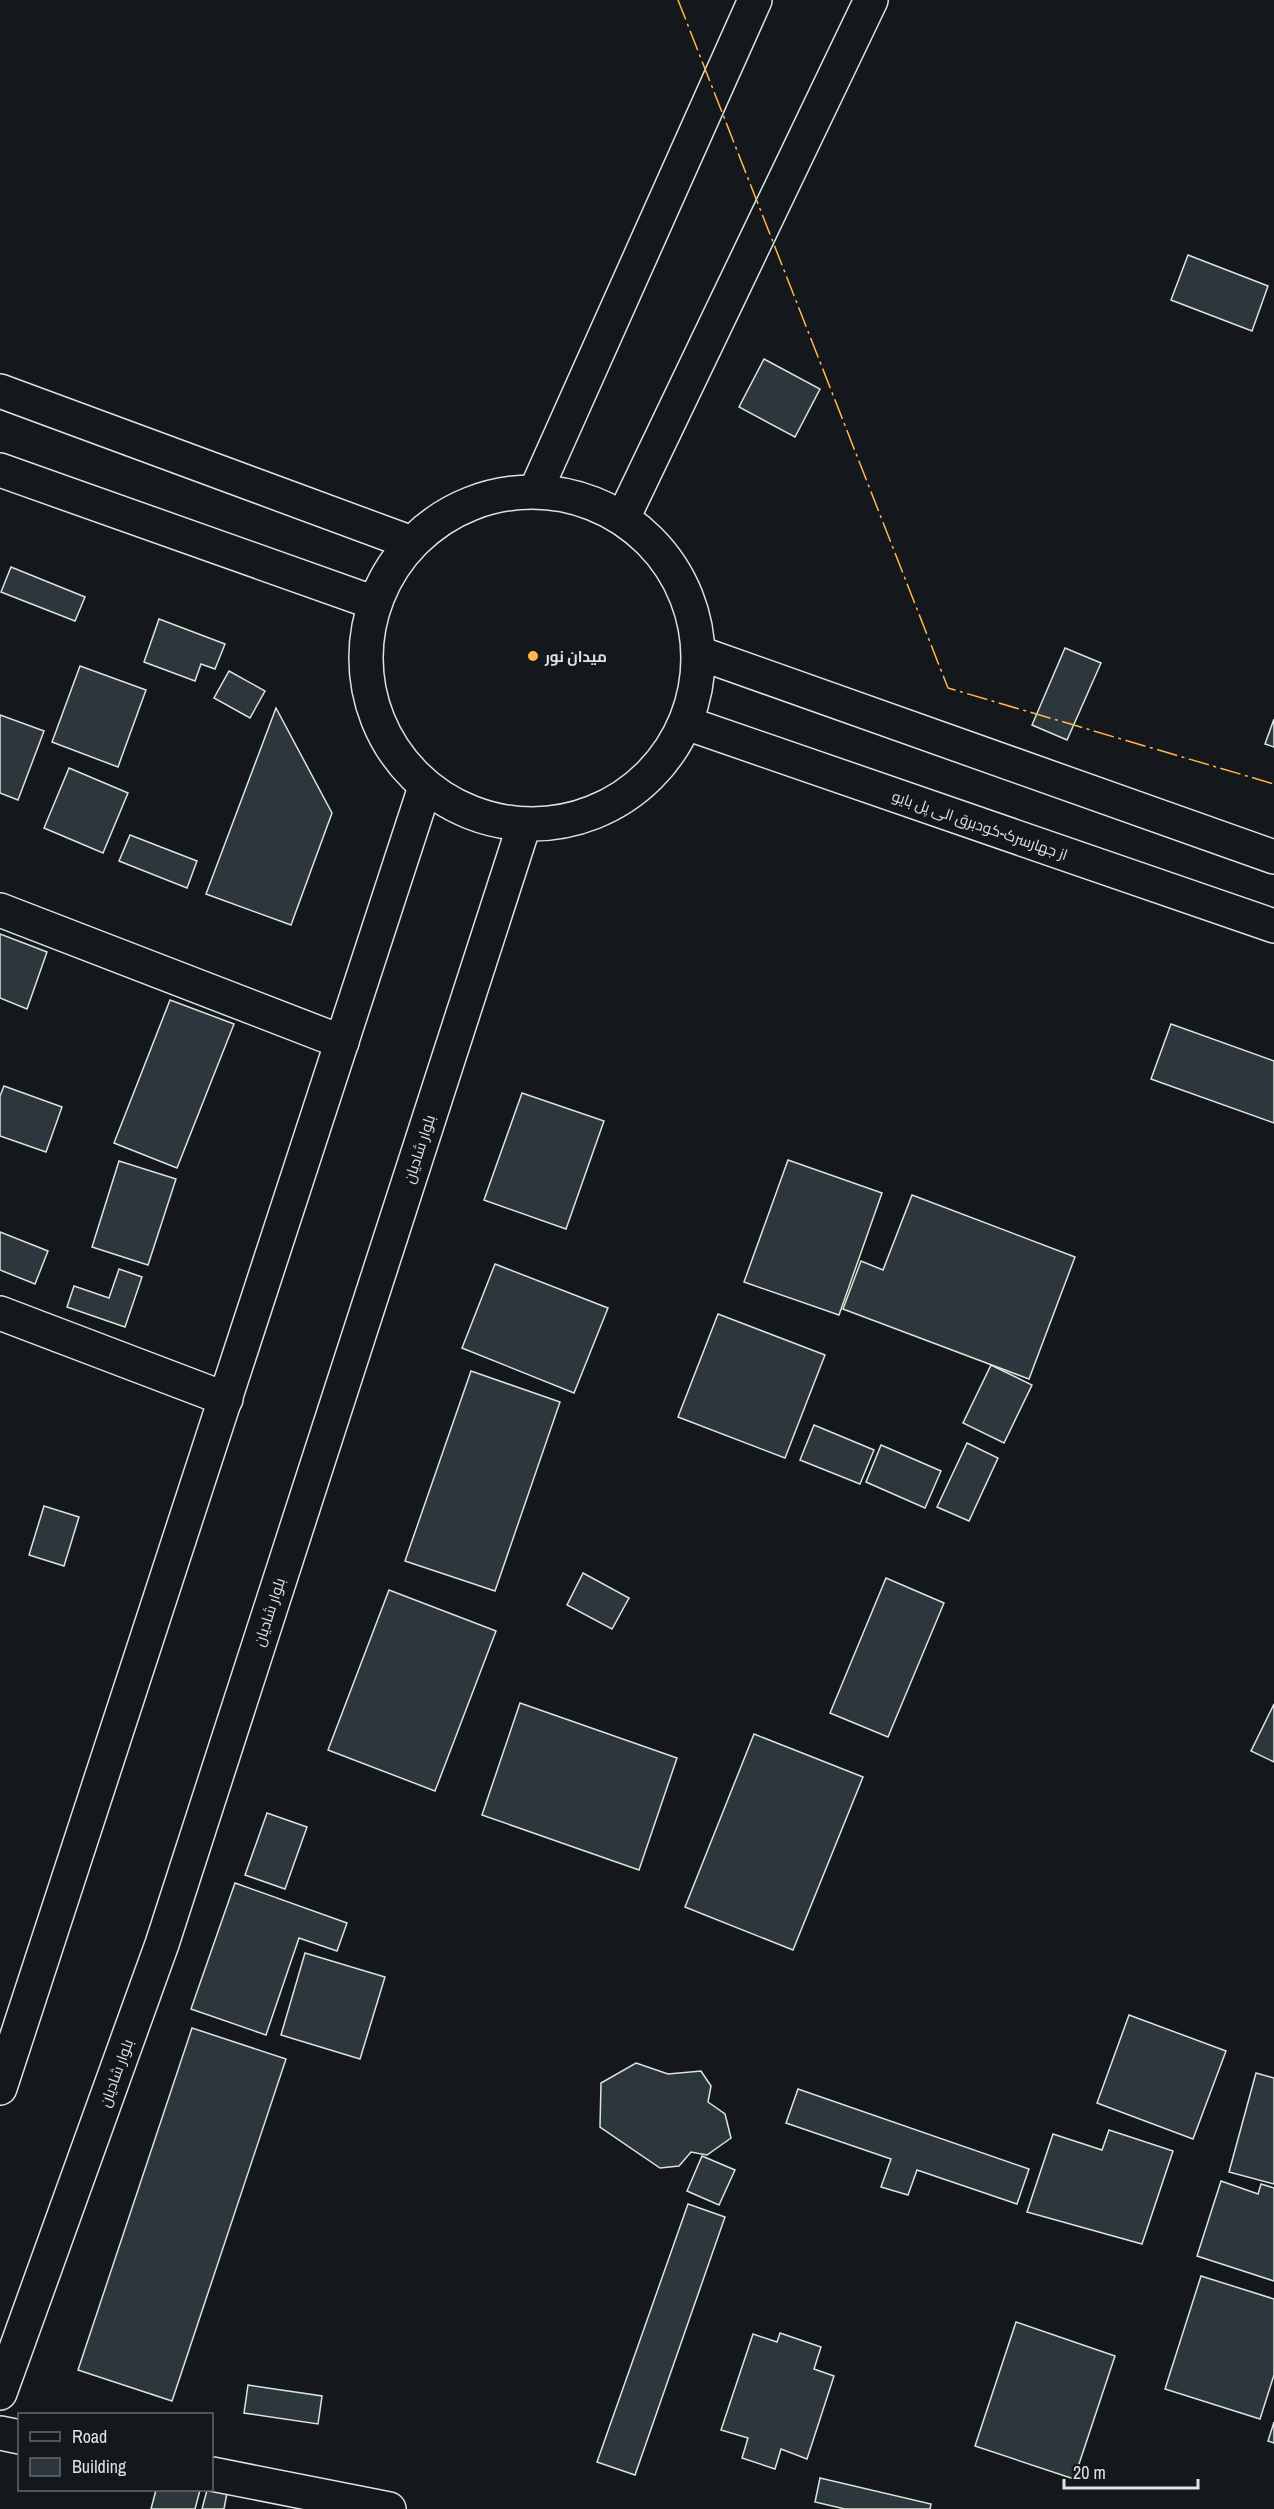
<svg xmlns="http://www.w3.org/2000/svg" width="1274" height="2509" font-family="'Archivo Narrow',Cairo,sans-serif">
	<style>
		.building { fill: #2c363c; stroke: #d8e6dc; stroke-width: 1.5 }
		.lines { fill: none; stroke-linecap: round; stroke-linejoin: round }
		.street-casing { stroke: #d8e6dc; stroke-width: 36 }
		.secondary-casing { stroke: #d8e6dc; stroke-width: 36 }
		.primary-casing { stroke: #d8e6dc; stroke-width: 36 }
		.street { stroke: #14181c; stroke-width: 33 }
		.secondary { stroke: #14181c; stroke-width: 33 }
		.primary { stroke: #14181c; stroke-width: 33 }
		.power { stroke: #ffb74d; stroke-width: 1.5; stroke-dasharray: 21 4.5 3 4.5; stroke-linecap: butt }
		.poi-dot { fill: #ffb74d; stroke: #14181c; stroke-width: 2 }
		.labels { text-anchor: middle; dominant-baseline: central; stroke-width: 4.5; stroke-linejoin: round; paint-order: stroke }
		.poi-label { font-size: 15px; font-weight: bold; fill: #d8e6dc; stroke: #14181c; text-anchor: start }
		.street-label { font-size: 15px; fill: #d8e6dc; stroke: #14181c }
	</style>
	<rect width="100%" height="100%" fill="#14181c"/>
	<g class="building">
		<path d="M1188 255 1268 286 1252 331 1171 300Z"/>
		<path d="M764 359 820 389 795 437 739 407Z"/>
		<path d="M11 567 85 597 75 621 1 592Z"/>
		<path d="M159 619 225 644 215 669 201 664 195 681 144 662Z"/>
		<path d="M1065 648 1101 663 1067 740 1032 725Z"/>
		<path d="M80 666 146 690 118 767 52 742Z"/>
		<path d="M229 671 265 691 250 718 214 698Z"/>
		<path d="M276 708 332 813 291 925 206 894Z"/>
		<path d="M0 715 44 731 18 800 0 793Z"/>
		<path d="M1274 719V747L1265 744Z"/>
		<path d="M69 768 128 793 103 853 44 828Z"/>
		<path d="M130 835 197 861 187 888 119 861Z"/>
		<path d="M0 934 47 952 27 1009 0 998Z"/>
		<path d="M170 1000 234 1024 177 1168 114 1143Z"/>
		<path d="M1171 1024 1274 1061V1123L1151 1079Z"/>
		<path d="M4 1086 62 1107 46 1152 0 1136V1096Z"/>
		<path d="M522 1093 604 1121 566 1229 484 1200Z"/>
		<path d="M788 1160 882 1193 839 1315 744 1282Z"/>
		<path d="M119 1161 176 1179 148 1265 92 1247Z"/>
		<path d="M912 1195 1075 1257 1029 1379 843 1309 861 1261 883 1270Z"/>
		<path d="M0 1232 48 1251 35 1284 0 1270Z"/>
		<path d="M495 1264 608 1308 574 1393 462 1348Z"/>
		<path d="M119 1269 142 1277 125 1327 67 1307 74 1286 109 1298Z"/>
		<path d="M718 1314 825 1355 785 1458 678 1417Z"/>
		<path d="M991 1365 1032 1385 1004 1443 963 1423Z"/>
		<path d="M471 1371 560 1402 495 1591 405 1561Z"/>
		<path d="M814 1425 874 1450 860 1484 800 1460Z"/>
		<path d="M967 1443 998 1458 969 1521 937 1507Z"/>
		<path d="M881 1445 941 1471 925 1508 866 1482Z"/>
		<path d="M44 1506 79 1517 64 1566 29 1555Z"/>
		<path d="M583 1573 629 1598 612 1629 567 1605Z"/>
		<path d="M886 1578 944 1603 888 1737 830 1713Z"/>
		<path d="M389 1590 496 1631 435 1791 328 1750Z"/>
		<path d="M520 1703 677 1758 639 1870 482 1815Z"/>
		<path d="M1274 1704V1762L1251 1751Z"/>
		<path d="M754 1734 863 1777 793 1950 685 1907Z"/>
		<path d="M267 1813 307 1827 285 1889 245 1875Z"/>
		<path d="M235 1883 347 1923 337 1951 299 1938 266 2035 191 2009Z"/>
		<path d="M305 1953 385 1977 360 2059 281 2035Z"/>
		<path d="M1129 2015 1226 2051 1193 2139 1097 2103Z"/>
		<path d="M192 2028 286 2059 172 2401 78 2370Z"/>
		<path d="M636 2063 668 2074 701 2071 711 2086 708 2102 725 2114 731 2138 707 2155 691 2152 679 2166 660 2168 600 2127 601 2083Z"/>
		<path d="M1256 2073 1274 2078V2184L1229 2172Z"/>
		<path d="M798 2089 1029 2169 1017 2204 917 2170 908 2195 881 2187 891 2159 786 2123Z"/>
		<path d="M1109 2130 1173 2151 1142 2244 1027 2212 1053 2134 1102 2150Z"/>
		<path d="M702 2156 735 2170 719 2205 687 2191Z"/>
		<path d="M1221 2181 1258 2194 1261 2184 1274 2188V2281L1197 2256Z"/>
		<path d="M688 2204 725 2217 635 2475 597 2462Z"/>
		<path d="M1201 2276 1274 2299V2375L1260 2419 1165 2389Z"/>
		<path d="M1016 2322 1115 2356 1074 2479 975 2446Z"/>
		<path d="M780 2333 821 2347 814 2369 834 2376 807 2459 781 2449 775 2469 742 2458 748 2438 721 2430 753 2334 777 2342Z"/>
		<path d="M248 2385 322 2396 318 2424 244 2413Z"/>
		<path d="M1274 2422V2443L1268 2441Z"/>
		<path d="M820 2478 931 2504 930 2509H845L815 2502Z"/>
		<path d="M212 2489 227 2493 224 2509H202L207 2490Z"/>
		<path d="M156 2490H200L195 2509H151Z"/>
	</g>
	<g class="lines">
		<defs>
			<g id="street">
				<path d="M0 910 342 1042"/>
				<path d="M0 1313 226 1399"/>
				<path d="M0 2433 20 2437"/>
				<path d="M212 2474 389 2509"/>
			</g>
			<g id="secondary">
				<path d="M0 391 409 542"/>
				<path d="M0 470 372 602"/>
				<path d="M699 653 1274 857"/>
				<path d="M686 723 1274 926"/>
			</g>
			<g id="primary">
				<path d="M536 490 755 0"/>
				<circle cx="532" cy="658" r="166"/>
				<path d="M623 518 871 0"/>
				<path d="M0 2088 425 787"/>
				<path d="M0 2393 162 1944 524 825"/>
			</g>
		</defs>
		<use href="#street" class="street-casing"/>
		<use href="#secondary" class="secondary-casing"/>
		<use href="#primary" class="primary-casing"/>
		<use href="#street" class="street"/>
		<use href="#secondary" class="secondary"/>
		<use href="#primary" class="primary"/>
		<path class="power" d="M678 0 948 688 1274 784"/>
	</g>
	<circle class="poi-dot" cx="533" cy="656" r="6"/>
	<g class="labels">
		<g class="poi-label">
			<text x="545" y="656">میدان نور</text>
		</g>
		<g class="street-label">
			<text transform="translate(980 825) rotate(19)">از جهارسرک-کودبرق الی پل بایو</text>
			<text transform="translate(419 1149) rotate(-72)">بلوار شادیان</text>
			<text transform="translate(269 1612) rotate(-72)">بلوار شادیان</text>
			<text transform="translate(116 2073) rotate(-70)">بلوار شادیان</text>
		</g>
	</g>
	<rect x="18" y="2413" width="195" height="78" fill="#14181c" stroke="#626a69" stroke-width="1.5"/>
	<rect x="30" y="2432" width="30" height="9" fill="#14181c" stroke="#626a69" stroke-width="1.5"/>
	<text x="72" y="2443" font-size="18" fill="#d8e6dc">Road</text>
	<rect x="30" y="2458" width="30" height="18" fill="#2c363c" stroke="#626a69" stroke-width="1.5"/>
	<text x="72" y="2473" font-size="18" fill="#d8e6dc">Building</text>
	<path d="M1064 2479v9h134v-9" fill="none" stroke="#d8e6dc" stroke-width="3"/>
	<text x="1073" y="2479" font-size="18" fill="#d8e6dc" stroke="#14181c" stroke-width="4.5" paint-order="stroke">20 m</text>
</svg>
